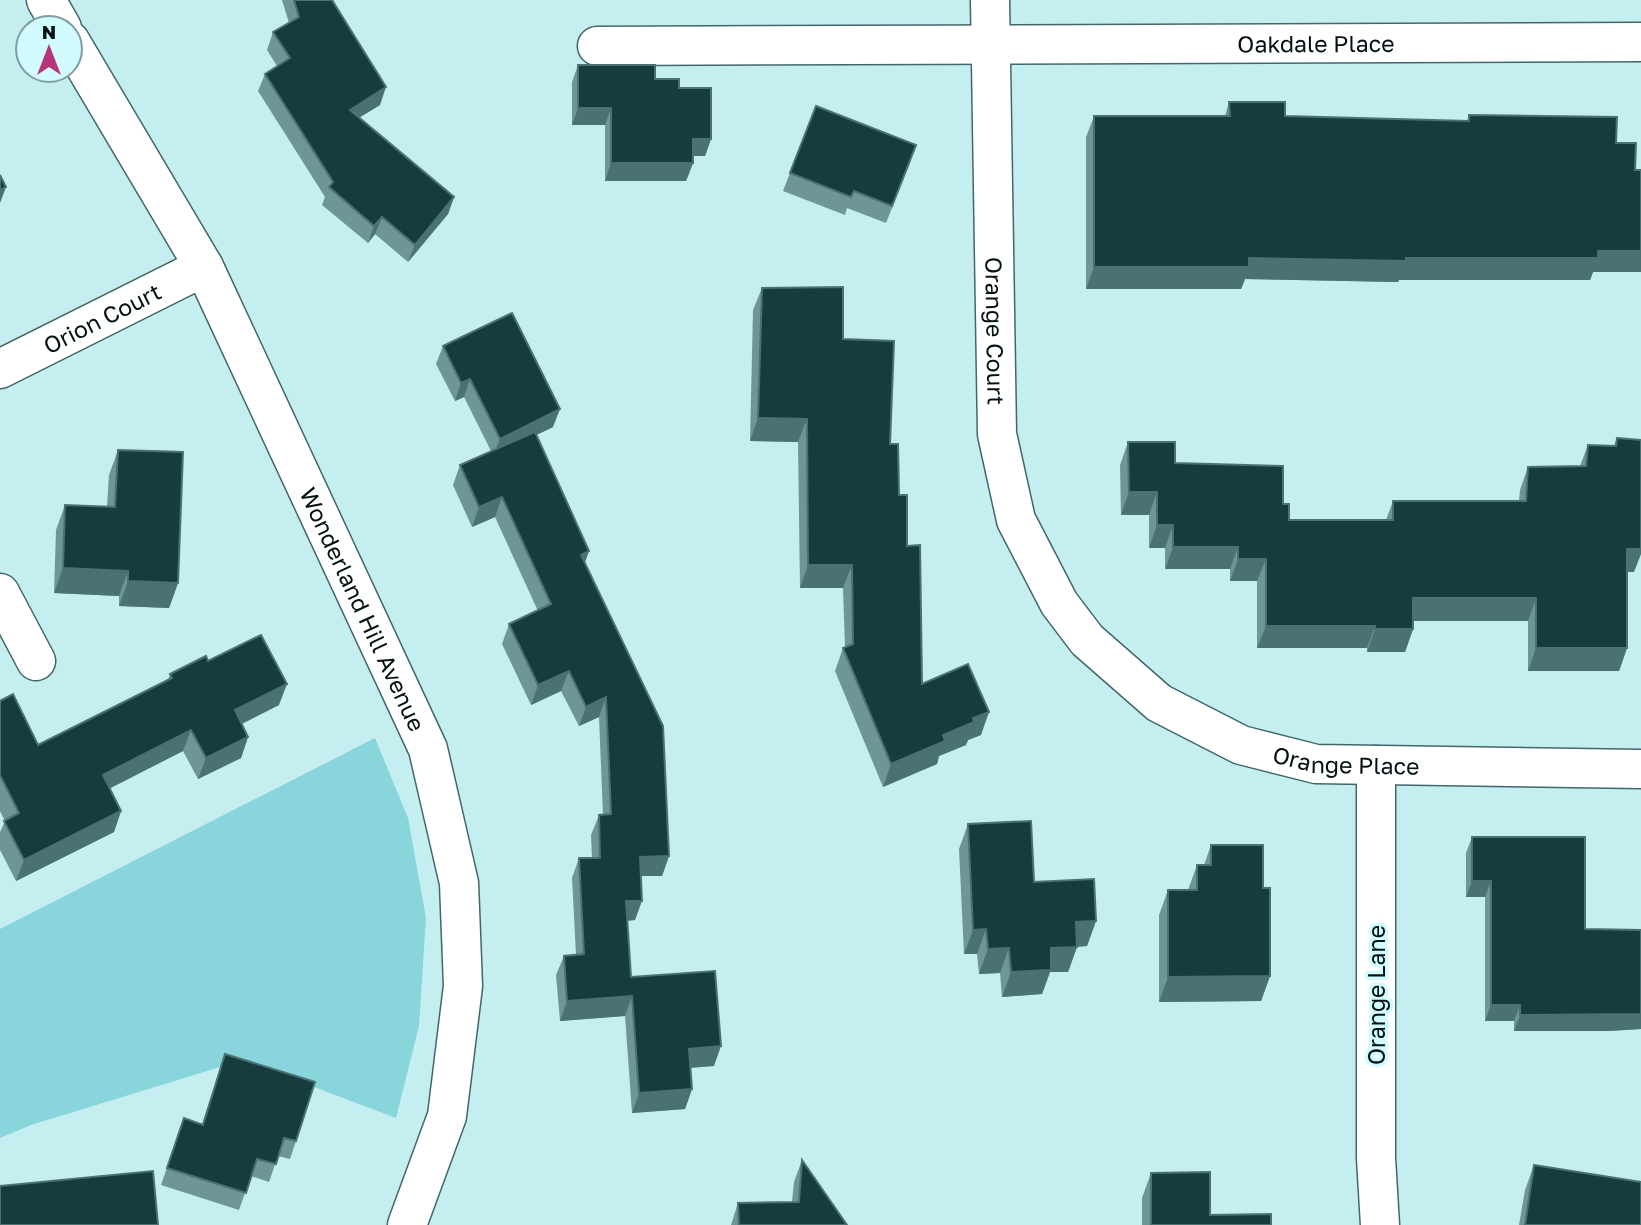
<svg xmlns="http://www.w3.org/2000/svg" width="1641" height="1225" font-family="'Golos Text',sans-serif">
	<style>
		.green { fill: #89d5dc }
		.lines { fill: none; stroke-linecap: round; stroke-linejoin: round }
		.minor-casing { stroke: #42676a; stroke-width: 41 }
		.minor { stroke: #fff; stroke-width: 38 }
		.wall { fill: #6e9598 }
		.shaded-wall { fill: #4a7174 }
		.building { fill: #163c3f; stroke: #4a7174; stroke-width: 2 }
		.labels { text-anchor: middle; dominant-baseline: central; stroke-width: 7; stroke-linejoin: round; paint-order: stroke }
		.street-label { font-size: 23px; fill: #031112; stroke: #d2fbff }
	</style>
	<rect width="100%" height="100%" fill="#c5eef1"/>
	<path class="green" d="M375 738 408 818 426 918 419 1026 396 1118 243 1060 31 1125 0 1138V929Z"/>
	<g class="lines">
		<defs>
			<g id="minor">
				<path d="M46 0 62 28"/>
				<path id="s1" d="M990 0 997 434 1016 520 1059 603 1087 640 1159 703 1241 745 1316 764 1641 769"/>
				<path id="s2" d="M70 41 204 267 428 749 459 883 463 986 447 1116 407 1225"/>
				<path id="s3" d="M597 46 1641 42"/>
				<path id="s4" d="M0 369 204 267"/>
				<path d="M0 593 36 661"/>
				<path d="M1376 765V1158L1380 1225"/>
			</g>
		</defs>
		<use href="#minor" class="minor-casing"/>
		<use href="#minor" class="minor"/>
	</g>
	<g class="wall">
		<path d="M282 0H331L380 105 359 118 454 197 448 214 408 262 375 234 368 243 322 205 325 197 258 91 265 74 277 66 267 50 273 32 289 23Z"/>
		<path d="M578 65 655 79 679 88 711 139 705 156H693V163L686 181H605V125H572V82Z"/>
		<path d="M1229 102 1285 116 1467 121 1469 115 1616 143 1635 170 1641 272H1593L1590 280H1399L1398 282 1245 279 1241 289H1086V137L1094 116H1225Z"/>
		<path d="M816 106 910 163 886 223 847 208 845 215 783 191Z"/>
		<path d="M762 288 843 339 890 444 907 546 922 684 981 735 968 740 966 745 939 756 937 764 883 787 835 671 843 648 845 647 843 588H800L798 442 750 441 753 310Z"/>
		<path d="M443 346 553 427 536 435 585 562 669 856 662 876H641L635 920 627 921 631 977 714 1066 691 1068 692 1089 685 1109 632 1113 625 1016 560 1021 556 975 564 956 576 955 572 878 579 858H592L591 835 599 815H603L599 717 579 726 561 691 531 705 502 644 509 624 538 611 495 517 472 527 453 485 460 465 491 451 464 397 455 401 436 364Z"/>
		<path d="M1617 438 1634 572H1627V648L1619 671H1528V621H1413V629L1405 652H1367V648H1257V581H1230V569H1165V548H1149V515H1121L1120 465 1128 442 1175 463 1283 504 1289 520H1386L1393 501H1519L1520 490 1528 467 1580 466 1588 445 1614 446Z"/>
		<path d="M118 450 178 583 169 608 119 606V596L54 593 56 530 65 505 107 507 109 475Z"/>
		<path d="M208 661 279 705 242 724 248 737 241 758 198 779 183 751 110 788 121 811 114 832 16 881 0 850V832L5 821 0 811V701L38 745 168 680 170 674Z"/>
		<path d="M968 824 1034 882 1096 921 1087 946 1077 947 1068 972H1050L1042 994 1002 997 1000 973 979 974 977 954H964L959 849Z"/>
		<path d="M1472 837 1585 929 1641 930V1029L1608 1031H1514V1021H1485V897H1466V853Z"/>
		<path d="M1211 845 1263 888 1270 976 1261 1001 1159 1002V915L1168 890H1188L1197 865H1204Z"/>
		<path d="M225 1054 296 1141 290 1159 278 1156 269 1182 251 1176 239 1210 161 1185 184 1118 202 1124Z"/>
		<path d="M802 1160 847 1225H731L738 1203 792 1202 794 1182Z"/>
		<path d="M1534 1165 1641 1225H1519L1525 1190Z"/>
		<path d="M1151 1173 1210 1215 1271 1225H1142V1198Z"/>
	</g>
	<g class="shaded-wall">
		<path d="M386 87 380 105 343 127 350 110Z"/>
		<path d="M578 108H611L605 125H572Z"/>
		<path d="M693 139H711L705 156H686Z"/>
		<path d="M611 163H693L686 181H605Z"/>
		<path d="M6 187 0 203V190Z"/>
		<path d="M454 197 448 214 408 262 415 245Z"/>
		<path d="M382 217 375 234 368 243 374 226Z"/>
		<path d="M1598 251H1641V272H1593L1590 280H1399L1398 282 1245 279 1241 289H1086L1094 267 1249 258H1406Z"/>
		<path d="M470 379 464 397 455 401 461 383Z"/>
		<path d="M560 409 553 427 493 456 500 439Z"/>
		<path d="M758 418 807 419 798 442 750 441Z"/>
		<path d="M1129 492H1157L1149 515H1121Z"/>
		<path d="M502 497 495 517 472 527 479 507Z"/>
		<path d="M1157 525H1173L1165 548H1149Z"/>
		<path d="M1173 547H1238L1230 569H1165Z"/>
		<path d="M1627 549H1641V554L1634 572 1619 571Z"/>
		<path d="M589 551 582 571 581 555Z"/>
		<path d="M1238 559H1266L1257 581H1230Z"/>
		<path d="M808 565H852L843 588H800Z"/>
		<path d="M63 568 128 571 119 596 54 593Z"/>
		<path d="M128 581 178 583 169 608 119 606Z"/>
		<path d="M1413 598H1536L1528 621H1405Z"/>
		<path d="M1266 626H1375L1367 648H1257Z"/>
		<path d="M1375 629H1413L1405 652H1367Z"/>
		<path d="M1536 648H1627L1619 671H1528Z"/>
		<path d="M569 671 561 691 531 705 538 685Z"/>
		<path d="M287 684 279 705 227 731 235 710Z"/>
		<path d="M606 697 599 717 579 726 586 707Z"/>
		<path d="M989 712 981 735 968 740 966 745 939 756 937 764 883 787 891 764 973 718Z"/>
		<path d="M191 730 183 751 95 796 103 775Z"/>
		<path d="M248 737 241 758 198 779 206 758Z"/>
		<path d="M121 811 114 832 16 881 24 860Z"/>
		<path d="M669 856 662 876H633L640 857Z"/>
		<path d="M1472 881H1491L1485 897H1466Z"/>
		<path d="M626 901H642L635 920 619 921Z"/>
		<path d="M1096 921 1087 946 1067 947 1076 922Z"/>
		<path d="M986 929 977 954H964L973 930Z"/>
		<path d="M1077 947 1068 972H1050L1042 994 1002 997 1011 972 1051 948Z"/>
		<path d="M1009 948 1000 973 979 974 988 949Z"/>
		<path d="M1270 976 1261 1001 1159 1002 1168 977Z"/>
		<path d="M632 996 625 1016 560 1021 567 1001Z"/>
		<path d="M1491 1005H1520L1514 1021H1485Z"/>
		<path d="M1641 1014V1029L1608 1031H1514L1520 1015Z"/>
		<path d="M721 1046 714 1066 682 1068 689 1049Z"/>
		<path d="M692 1089 685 1109 632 1113 639 1093Z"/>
	</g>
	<g class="building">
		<path d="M294 0H332L386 87 350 110 454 197 415 245 382 217 374 226 329 187 333 182 265 74 290 58 273 32 299 17Z"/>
		<path d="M578 65H655V79H679V88H711V139H693V163H611V108H578Z"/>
		<path d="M1229 102H1285V116L1469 121V115L1617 117 1616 143H1636L1635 170H1641V251H1598V258H1406V261L1249 258V267H1094V116H1230Z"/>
		<path d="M816 106 916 145 892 206 854 191 851 197 790 173Z"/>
		<path d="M0 175 6 187 0 190Z"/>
		<path d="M843 287V339L894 341 890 444H898L899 495H907V546L920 545 922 684 968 664 989 712 973 718 974 722 943 735 945 741 891 764 843 648 853 644 852 565H808L807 419 758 418 762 288Z"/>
		<path d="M512 313 560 409 500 439 470 379 461 383 443 346Z"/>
		<path d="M535 432 589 551 581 555 663 726 669 856 640 857 642 901H626L631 977 715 971 721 1046 689 1049 692 1089 639 1093 632 996 567 1001 564 956 584 954 579 858H600L599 815 611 814 606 697 586 707 569 671 538 685 509 624 551 604 502 497 479 507 460 465Z"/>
		<path d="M1617 438 1641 440V549H1627V648H1536V598H1413V629H1375V626H1266V559H1238V547H1173V525H1157V492H1129L1128 442H1175V463L1283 466V504H1289V520H1393V501H1526L1528 467 1586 466 1588 445 1616 446Z"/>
		<path d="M118 450 183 452 178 583 128 581V571L63 568 65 505 115 507Z"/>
		<path d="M261 635 287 684 235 710 248 737 206 758 191 730 103 775 121 811 24 860 4 821 19 813 0 775V701L13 694 38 745 172 678 170 674 206 656 208 661Z"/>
		<path d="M1031 821 1034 882 1094 879 1096 921 1076 922 1077 947 1051 948V970L1011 972 1009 948 988 949 986 929 973 930 968 824Z"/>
		<path d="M1472 837H1585V929L1641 930V1014L1520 1015V1005H1491V881H1472Z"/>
		<path d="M1211 845H1263V888H1270V976L1168 977V890H1197V865H1211Z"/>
		<path d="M225 1054 315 1082 296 1141 284 1138 276 1164 257 1159 246 1193 167 1168 184 1118 203 1125Z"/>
		<path d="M802 1160 847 1225H739L738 1203 799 1202Z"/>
		<path d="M1534 1165 1641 1182V1225H1525Z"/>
		<path d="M153 1171 158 1225H0V1186Z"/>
		<path d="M1210 1172V1215L1271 1214V1225H1151V1173Z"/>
	</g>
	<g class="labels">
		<g class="street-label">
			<text stroke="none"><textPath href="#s3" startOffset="719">Oakdale Place</textPath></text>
			<text stroke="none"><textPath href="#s4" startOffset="114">Orion Court</textPath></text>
			<text stroke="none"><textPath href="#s1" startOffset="331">Orange Court</textPath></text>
			<text stroke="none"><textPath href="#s2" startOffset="640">Wonderland Hill Avenue</textPath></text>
			<text stroke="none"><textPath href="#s1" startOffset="957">Orange Place</textPath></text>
			<text transform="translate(1376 995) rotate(-90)">Orange Lane</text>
		</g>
	</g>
	<g transform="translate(49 49)"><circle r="33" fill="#d2fbff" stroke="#7f9da0" stroke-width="2"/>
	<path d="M0-5L12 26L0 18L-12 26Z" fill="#b8347a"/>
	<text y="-10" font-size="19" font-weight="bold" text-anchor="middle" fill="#031112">N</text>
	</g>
</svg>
